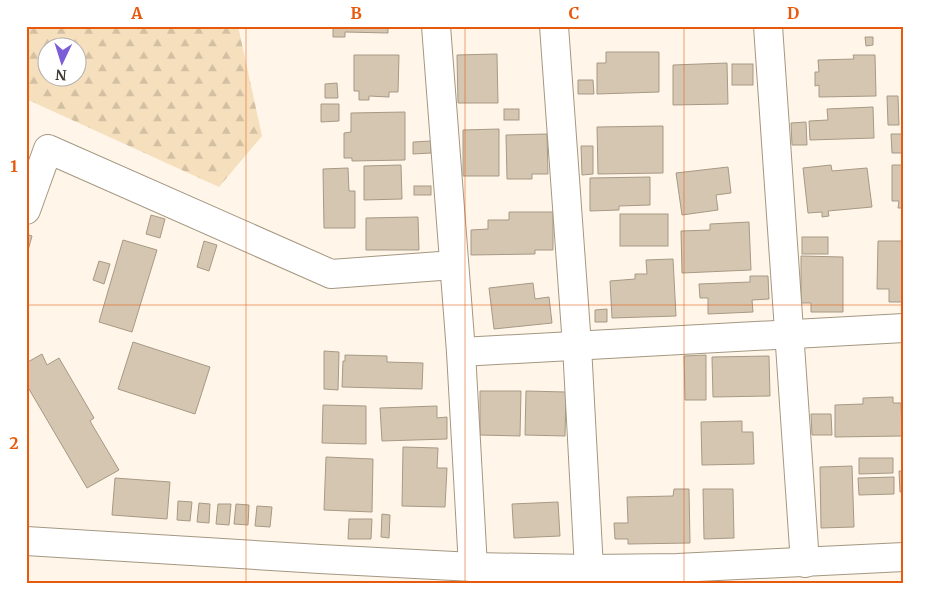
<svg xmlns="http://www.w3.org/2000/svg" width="930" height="610" font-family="Merriweather,serif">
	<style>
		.forest { fill: url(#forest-firs); fill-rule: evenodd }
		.building { fill: #d4c6b1; stroke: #a79984 }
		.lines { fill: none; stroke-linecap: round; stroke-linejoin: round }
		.minor-casing { stroke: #a49782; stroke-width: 30 }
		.tertiary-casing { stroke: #a49782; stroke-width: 30 }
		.minor { stroke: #fff; stroke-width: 28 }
		.tertiary { stroke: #fff; stroke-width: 28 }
		.grid { fill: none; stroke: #e8590c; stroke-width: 1; stroke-opacity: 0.55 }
		.neatline { fill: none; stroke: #e8590c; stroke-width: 2 }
		.grid-label { font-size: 16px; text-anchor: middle; font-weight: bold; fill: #e8590c }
	</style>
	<defs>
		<pattern id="forest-firs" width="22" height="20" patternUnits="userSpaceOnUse" patternTransform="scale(1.25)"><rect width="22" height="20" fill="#f5dfbd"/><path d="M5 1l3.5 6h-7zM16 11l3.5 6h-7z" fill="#d3c0a3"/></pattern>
	</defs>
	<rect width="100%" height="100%" fill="#fff6e9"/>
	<path class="forest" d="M26 26H238L262 136 219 187 26 99ZM48 48H78V78H48Z"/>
	<g class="building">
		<path d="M333 26H388V33L345 32V37H333Z"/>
		<path d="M511 26H539V27L511 28Z"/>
		<path d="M865 37H873V45L866 46Z"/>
		<path d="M606 52H659V92L597 94V63H606Z"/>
		<path d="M497 54 498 103H458L457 55Z"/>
		<path d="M354 55H399L398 92H389V97L369 96V100H359V91H354Z"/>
		<path d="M853 55H875L876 96 819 97V85L815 86V72H819L818 60 854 59Z"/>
		<path d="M727 63 728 104 673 105V65Z"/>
		<rect x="732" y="64" width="21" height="21"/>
		<path d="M578 80H593L594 94H578Z"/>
		<path d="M337 83 338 98H325V84Z"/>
		<path d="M887 96H898L899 125H888Z"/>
		<path d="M321 104H339V121L321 122Z"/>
		<path d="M873 107 874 138 810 140 809 121 828 120 827 109Z"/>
		<rect x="504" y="109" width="15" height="11"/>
		<path d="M405 112V160L352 161V158H344V133L351 132V113Z"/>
		<path d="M806 122 807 145H792L791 123Z"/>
		<path d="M663 126V173L598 174 597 127Z"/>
		<path d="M499 129V176H463V130Z"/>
		<path d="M547 134 548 174H532V179H507L506 135Z"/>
		<path d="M891 134H903L904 153H892Z"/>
		<path d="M431 141V153L413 154V142Z"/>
		<path d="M581 146H593V174L582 175Z"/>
		<path d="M401 165 402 199 364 200V166Z"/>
		<path d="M831 165 832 171 867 168 872 207 828 211 829 216 822 217V212L808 213 803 168Z"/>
		<path d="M892 165H904V208H898L899 201H892Z"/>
		<path d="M728 167 731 193 716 195 718 210 682 215 676 173Z"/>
		<path d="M348 168 349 191H355V228H324L323 169Z"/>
		<path d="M650 177V205L619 206V210L590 211V178Z"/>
		<rect x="414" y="186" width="17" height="9"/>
		<path d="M509 212H553V250H535V254L471 255V230L488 229V220H509Z"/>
		<rect x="620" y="214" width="48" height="32"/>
		<path d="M151 215 165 219 160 238 146 234Z"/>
		<path d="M418 217 419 250H366V218Z"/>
		<path d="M749 222 751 270 682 273 681 231 710 230V224Z"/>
		<path d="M26 234 32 236 27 254 26 253Z"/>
		<rect x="802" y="237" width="26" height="17"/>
		<path d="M123 240 157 250 132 332 99 322Z"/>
		<path d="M204 241 217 245 209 271 197 267Z"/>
		<path d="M878 241H904V302H889V289H877Z"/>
		<path d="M801 256 843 257V312H811V303H801Z"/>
		<path d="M673 259 676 316 612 318 610 281 635 279V274H647L646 260Z"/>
		<path d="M99 261 110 264 104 284 93 280Z"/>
		<path d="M750 276H768L769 299 752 300 753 312 708 314V298H700L699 284 750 282Z"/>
		<path d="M533 283 535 299 549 297 552 323 494 329 489 288Z"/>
		<path d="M607 309V322H595V310Z"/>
		<path d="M133 342 210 367 195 414 118 389Z"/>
		<path d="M324 351 339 352 338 390 324 389Z"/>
		<path d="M42 354 47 365 59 358 94 418 90 421 119 470 87 488 26 384V363Z"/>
		<path d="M345 355 387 356V362L423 363 422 389 342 387 343 361H345Z"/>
		<path d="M706 355V400H685L684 356Z"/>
		<path d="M769 356 770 396 713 397 712 357Z"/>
		<path d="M480 391H521L520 436 480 435Z"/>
		<path d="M526 391 566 392 565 436 525 435Z"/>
		<path d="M893 397V403H901L902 436 835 437V405L863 404V398Z"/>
		<path d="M323 405 366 406V444L322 443Z"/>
		<path d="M437 406V418L447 417V439L382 441 380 408Z"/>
		<path d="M811 414H831L832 435H812Z"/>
		<path d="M742 421V432H753L754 464 702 465 701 422Z"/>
		<path d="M403 447 438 448 437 468H447L445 507 402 506Z"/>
		<path d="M326 457 373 459 372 512 324 510Z"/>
		<path d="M859 458H893V473L859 474Z"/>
		<path d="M852 466 854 527 821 528 820 467Z"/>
		<path d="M899 471H904V492H900Z"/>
		<path d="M894 477V494L859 495 858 478Z"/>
		<path d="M115 478 170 482 167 519 112 515Z"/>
		<path d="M674 489H689L690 543 628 544V539H615L614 523H628L627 497 673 496Z"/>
		<path d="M703 489H733L734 538 704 539Z"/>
		<path d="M178 501 192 502 190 521 177 520Z"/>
		<path d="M558 502 560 536 514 538 512 504Z"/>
		<path d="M199 503 210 504 209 523 197 522Z"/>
		<path d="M218 504H231L229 525 216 524Z"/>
		<path d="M236 504 249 505 248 525 234 524Z"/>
		<path d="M257 506 272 507 270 527 255 526Z"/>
		<path d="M382 514 390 515 389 538 381 537Z"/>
		<path d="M349 519H372L371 539H348Z"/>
	</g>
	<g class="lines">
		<defs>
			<g id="minor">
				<path d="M436 26 461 352 473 567"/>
				<path d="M554 26 577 346 589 569"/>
				<path d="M768 26 805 563"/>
				<path d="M26 210 48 149 331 274 454 265"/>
				<path d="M461 352 904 328"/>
			</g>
			<path id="tertiary" d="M26 541 320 559 473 567 589 569 677 568 904 557"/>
		</defs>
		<use href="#minor" class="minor-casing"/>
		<use href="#tertiary" class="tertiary-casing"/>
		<use href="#minor" class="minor"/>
		<use href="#tertiary" class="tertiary"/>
	</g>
	<path class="grid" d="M246 26V584M465 26V584M684 26V584M26 305H904"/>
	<rect width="930" height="610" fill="none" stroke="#ffffff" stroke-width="55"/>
	<g transform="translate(62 62) rotate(184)"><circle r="24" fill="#ffffff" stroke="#b2afac"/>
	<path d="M0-4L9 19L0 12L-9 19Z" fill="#7a5dd7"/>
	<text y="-8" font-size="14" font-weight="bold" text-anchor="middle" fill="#3e3830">N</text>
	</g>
	<rect x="28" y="28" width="874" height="554" class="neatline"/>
	<g class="grid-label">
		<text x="137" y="19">A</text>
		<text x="356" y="19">B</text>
		<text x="574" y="19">C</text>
		<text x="793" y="19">D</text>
		<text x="14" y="172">1</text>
		<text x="14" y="449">2</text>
	</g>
</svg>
